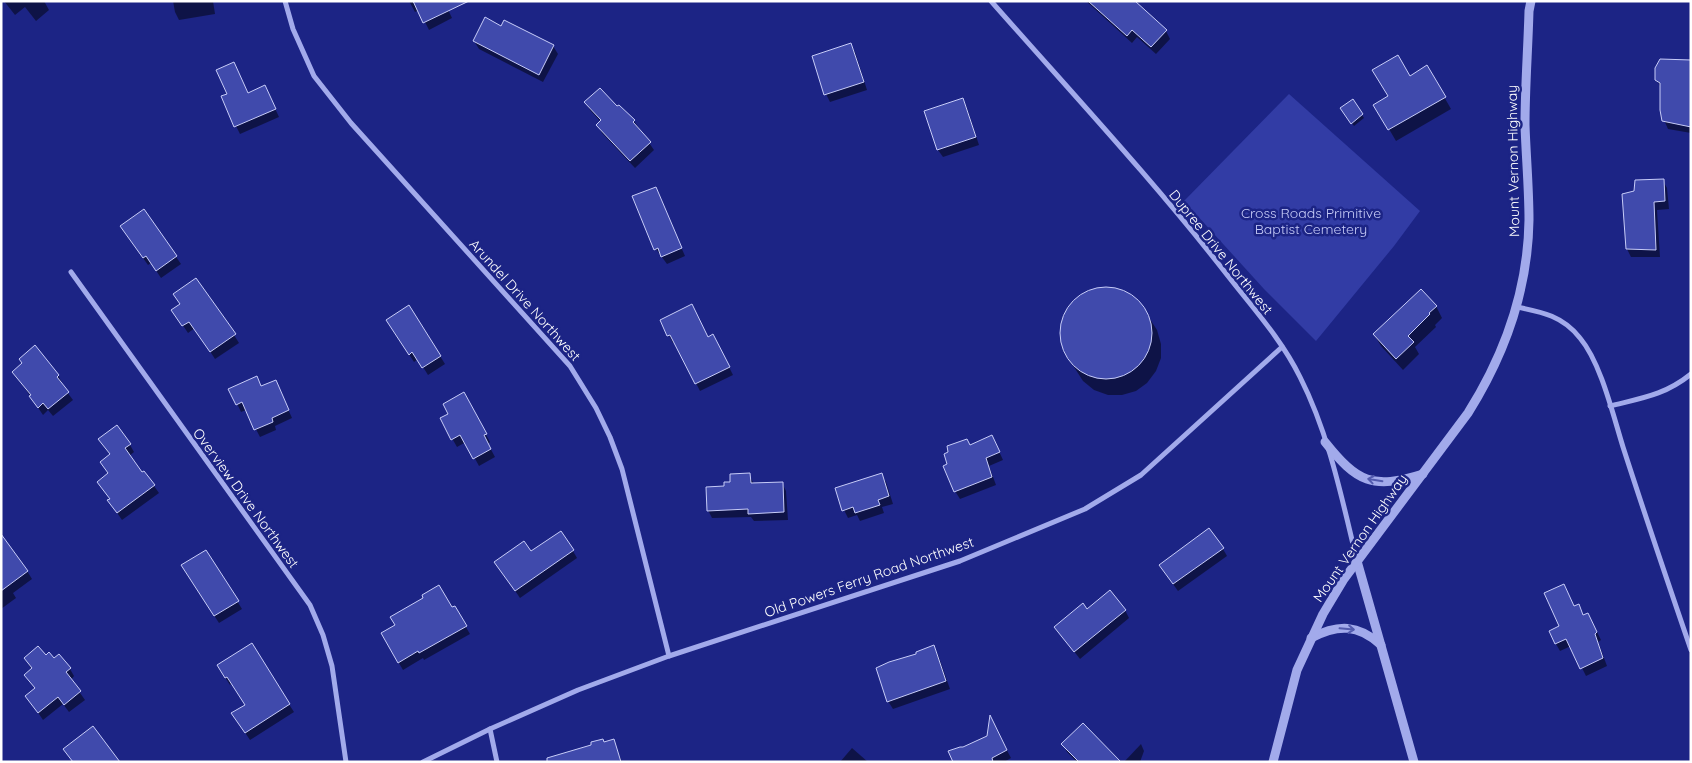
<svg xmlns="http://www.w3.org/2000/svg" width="1692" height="763" font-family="Quicksand,sans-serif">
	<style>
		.green { fill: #323ca5 }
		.shadow { fill: #0007 }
		.building { fill: #404aac; stroke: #c7ccf8 }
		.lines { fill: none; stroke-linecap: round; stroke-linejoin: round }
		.minor { stroke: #a2aaeb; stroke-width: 5 }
		.tertiary { stroke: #a2aaeb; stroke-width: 9 }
		.oneway { stroke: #525aae }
		.labels { text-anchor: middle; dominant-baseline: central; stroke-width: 5; stroke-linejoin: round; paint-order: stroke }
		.street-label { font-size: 14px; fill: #fff; stroke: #1c2485 }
		.park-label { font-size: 14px; fill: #c7ccf8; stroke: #1c2485 }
	</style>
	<rect width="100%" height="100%" fill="#1c2485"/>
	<path class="green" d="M1289 94 1420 211 1394 246 1316 341 1264 289 1184 201Z"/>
	<g class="shadow">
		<path d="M4 1H44L49 10 36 21 25 7 15 15Z"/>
		<path d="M173 1H213L215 14 179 20 175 12Z"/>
		<path d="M409 1H444L452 18 429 30 419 10 415 12Z"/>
		<path d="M1086 1H1133L1166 31 1170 39 1156 54 1137 37 1132 43Z"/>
		<path d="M502 28 553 46 558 54 543 82 479 49 474 41Z"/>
		<path d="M850 44 855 52 867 90 830 102 826 94Z"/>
		<path d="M1691 62V133L1668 129 1664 120 1661 88 1657 80Z"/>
		<path d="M234 64 248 94 265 87 279 117 240 134 236 126 228 94Z"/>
		<path d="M1427 67 1451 109 1396 141 1375 105 1389 97 1409 77Z"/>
		<path d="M963 100 967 108 979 145 943 157 938 150 926 112Z"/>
		<path d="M1352 101 1364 118 1354 126 1344 112Z"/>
		<path d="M586 102 617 108 634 121 654 150 635 168 602 133 598 125 601 122 590 110Z"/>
		<path d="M1663 181 1667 188 1669 209 1657 210 1660 257H1631L1627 249 1623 195Z"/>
		<path d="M659 196 685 256 667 264 656 249Z"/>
		<path d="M144 211 181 264 161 278 151 263 148 265 126 234Z"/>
		<path d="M1100 288 1114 289 1128 293 1139 302 1157 330 1161 344V358L1156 371 1147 383 1136 391 1122 395H1108L1094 390 1083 381 1065 353 1061 340V325L1066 312 1075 301 1086 293Z"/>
		<path d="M1436 306 1442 318 1435 325 1436 327 1415 347 1419 354 1403 370 1381 346 1374 334Z"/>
		<path d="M178 318 234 335 239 343 215 359 195 328 188 333Z"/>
		<path d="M661 321 708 338 717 343 733 375 700 391 675 342 673 343Z"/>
		<path d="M392 328 440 356 445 364 428 375 418 359 414 362Z"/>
		<path d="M23 364 58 375 62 383 61 384 73 400 53 416 48 410 43 415 14 372Z"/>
		<path d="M261 387 279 389 292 418 275 426 276 430 260 437 246 410 241 412 230 389Z"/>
		<path d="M463 394 490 442 488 444 495 457 479 466 466 442 457 447 441 419 450 414Z"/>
		<path d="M992 436 1003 460 989 466 996 485 960 499 955 491 948 465 970 447Z"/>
		<path d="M130 445 134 452 129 456 142 474 144 472 159 493 122 520 109 501 110 500 109 474 111 455 104 447Z"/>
		<path d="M749 475 754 484 782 483 786 491 788 520 754 521 751 517 712 518 708 510 725 488Z"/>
		<path d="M881 475 886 482 893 504 882 507 884 513 860 521 857 515 848 518 844 510Z"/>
		<path d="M1 543 27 571 32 579 13 593 16 598 1 609Z"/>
		<path d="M1223 549 1227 556 1178 591 1160 566Z"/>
		<path d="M573 551 577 558 520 598 501 570 531 553Z"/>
		<path d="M187 574 237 601 242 609 219 623Z"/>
		<path d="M425 599 451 609 454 607 470 634 424 660 423 658 403 670 382 634 396 626Z"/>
		<path d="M1574 607 1592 622 1601 640 1598 642 1607 666 1586 676 1571 646 1560 651 1556 644 1561 627Z"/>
		<path d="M1125 610 1129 618 1080 659 1056 628Z"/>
		<path d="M251 645 294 712 250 740 238 722 246 706 232 683 230 685 218 666Z"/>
		<path d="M934 647 938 655 950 689 893 709 888 701 918 655Z"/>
		<path d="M45 657 70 669 74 676 71 680 85 700 69 712 63 704 43 720 27 696 35 689 26 675 32 670 25 658Z"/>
		<path d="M993 724 1011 758 1004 762H954L963 749 988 736Z"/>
		<path d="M613 741 622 762H568L604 743Z"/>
		<path d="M1063 744 1120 762H1077L1067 752Z"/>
		<path d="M1141 744 1144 751 1140 762H1124Z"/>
		<path d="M852 748 868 762H840Z"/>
	</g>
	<g class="building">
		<path d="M413 1H469L423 23Z"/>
		<path d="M1088 1H1135L1167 30 1151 47 1132 30 1127 36Z"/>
		<path d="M485 17 501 26 504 20 554 45 539 75 473 41Z"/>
		<path d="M851 43 864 82 824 95 812 56Z"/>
		<path d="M1398 55 1410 76 1427 65 1446 97 1388 130 1373 105 1388 96 1372 70Z"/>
		<path d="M1660 59 1691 60V127L1662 121 1660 110V83L1655 80V68Z"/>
		<path d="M234 62 248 93 265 85 276 109 234 127 221 96 227 94 216 70Z"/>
		<path d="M600 88 617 106 619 105 635 120 633 122 651 142 630 161 596 125 601 120 584 102Z"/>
		<path d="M963 98 976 137 937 150 924 111Z"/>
		<path d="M1353 99 1363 114 1351 124 1340 108Z"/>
		<path d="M1664 179 1665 201 1654 202 1656 250 1626 249 1622 194 1634 191 1635 180Z"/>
		<path d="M656 187 682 248 661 257 658 248 654 250 632 196Z"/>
		<path d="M144 209 177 256 156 271 146 256 143 258 120 226Z"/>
		<path d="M196 278 236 334 210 352 189 322 182 326 171 310 180 304 173 294Z"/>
		<circle cx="1106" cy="333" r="46"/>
		<path d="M1421 289 1437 306 1429 313 1430 314 1408 336 1414 342 1396 359 1373 334Z"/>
		<path d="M692 304 708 337 713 334 730 367 695 384 670 335 667 336 660 320Z"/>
		<path d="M409 305 441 356 422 368 412 352 409 355 386 320Z"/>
		<path d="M35 345 59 375 57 377 69 392 48 409 43 403 38 408 29 396 31 395 12 372 22 363 19 359Z"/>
		<path d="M257 376 261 386 276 380 289 410 272 418 273 422 254 430 242 402 236 405 228 389Z"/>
		<path d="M464 392 487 434 484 435 491 449 473 459 460 435 451 440 440 418 448 414 443 404Z"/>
		<path d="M117 425 131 444 125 448 142 472 144 471 155 485 117 513 107 500 110 499 97 482 108 473 100 462 110 454 98 439Z"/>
		<path d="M992 435 1000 452 986 458 992 477 954 492 943 466 947 464 944 454 948 452 947 446 967 439 970 445Z"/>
		<path d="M750 473 751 483 783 482 784 512 748 514V509L707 511 706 487 724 486V482H730V474Z"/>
		<path d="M882 473 889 496 878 500 880 505 855 513 853 507 842 511 835 488Z"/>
		<path d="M1209 528 1224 548 1173 584 1159 565Z"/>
		<path d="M561 531 574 550 515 591 494 562 524 541 531 551Z"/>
		<path d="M1 534 28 571 1 591Z"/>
		<path d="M206 550 239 601 214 616 181 565Z"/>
		<path d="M1564 584 1574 606 1579 604 1583 615 1588 613 1597 632 1595 634 1603 658 1580 669 1566 639 1555 644 1549 631 1559 626 1544 593Z"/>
		<path d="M439 585 452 607 455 606 467 626 419 653 418 651 398 663 381 633 395 625 390 617 423 598 422 595Z"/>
		<path d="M1110 590 1126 610 1074 652 1054 627 1083 603 1087 609Z"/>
		<path d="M252 643 290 704 245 733 231 713 245 705 227 677 225 678 217 665Z"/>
		<path d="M934 645 946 681 887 702 876 668 889 662 916 654V652Z"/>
		<path d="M38 646 46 655 49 652 54 658 59 654 71 668 66 672 81 691 64 705 58 697 38 713 25 696 35 688 24 675 32 668 24 658Z"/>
		<path d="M990 715 1007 750 992 758 993 762H953L948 751 960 747H963L987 736Z"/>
		<path d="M1083 723 1121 762H1079L1061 744Z"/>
		<path d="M93 726 120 762H73L63 749Z"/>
		<path d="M603 739 604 742 614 739 621 762H547V758L591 745V742Z"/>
	</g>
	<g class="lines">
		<g class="minor">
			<path d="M285 1 293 29 314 76 351 123 570 366 596 408 610 437 622 469 669 656"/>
			<path d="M991 1C1071 92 1154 181 1228 276 1253 308 1282 340 1300 377 1329 434 1342 499 1357 561"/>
			<path d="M71 272 310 605 323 635 332 666 346 762"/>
			<path d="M1517 307C1542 312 1563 316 1580 338 1601 363 1613 415 1623 447 1645 515 1668 583 1691 650"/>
			<path d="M1610 406C1642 398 1665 395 1691 374"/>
			<path d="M490 729 497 762"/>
			<path d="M423 762 490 729 578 690 669 656 960 561 1085 509 1141 475 1282 347"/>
		</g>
		<g class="tertiary">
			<path d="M1325 442C1357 482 1372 490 1423 474"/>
			<path d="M1357 561 1414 762"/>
			<path d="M1311 638C1338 624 1358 624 1381 645"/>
			<path d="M1273 762 1297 670 1323 614 1344 579 1468 413C1505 354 1528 289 1529 220 1529 188 1526 156 1525 125 1525 87 1528 49 1529 11L1531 1"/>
		</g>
	</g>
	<defs><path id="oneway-shaft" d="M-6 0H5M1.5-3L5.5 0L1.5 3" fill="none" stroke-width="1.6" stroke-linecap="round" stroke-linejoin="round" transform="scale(1.25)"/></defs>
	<g class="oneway">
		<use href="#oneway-shaft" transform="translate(1375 480) rotate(-171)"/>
		<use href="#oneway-shaft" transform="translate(1347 629) rotate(5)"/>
	</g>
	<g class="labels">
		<g class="street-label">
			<text transform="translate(1513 161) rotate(-91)">Mount Vernon Highway</text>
			<text transform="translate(1221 252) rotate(51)">Dupree Drive Northwest</text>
			<text transform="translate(525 300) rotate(48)">Arundel Drive Northwest</text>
			<text transform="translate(246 498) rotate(54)">Overview Drive Northwest</text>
			<text transform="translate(1360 538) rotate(-55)">Mount Vernon Highway</text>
			<text transform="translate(869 577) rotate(-19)">Old Powers Ferry Road Northwest</text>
		</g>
		<g class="park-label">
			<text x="1311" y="213">Cross Roads Primitive<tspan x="1311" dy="16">Baptist Cemetery</tspan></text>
		</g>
	</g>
	<rect width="1692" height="763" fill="none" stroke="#ffffff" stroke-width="5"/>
</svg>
